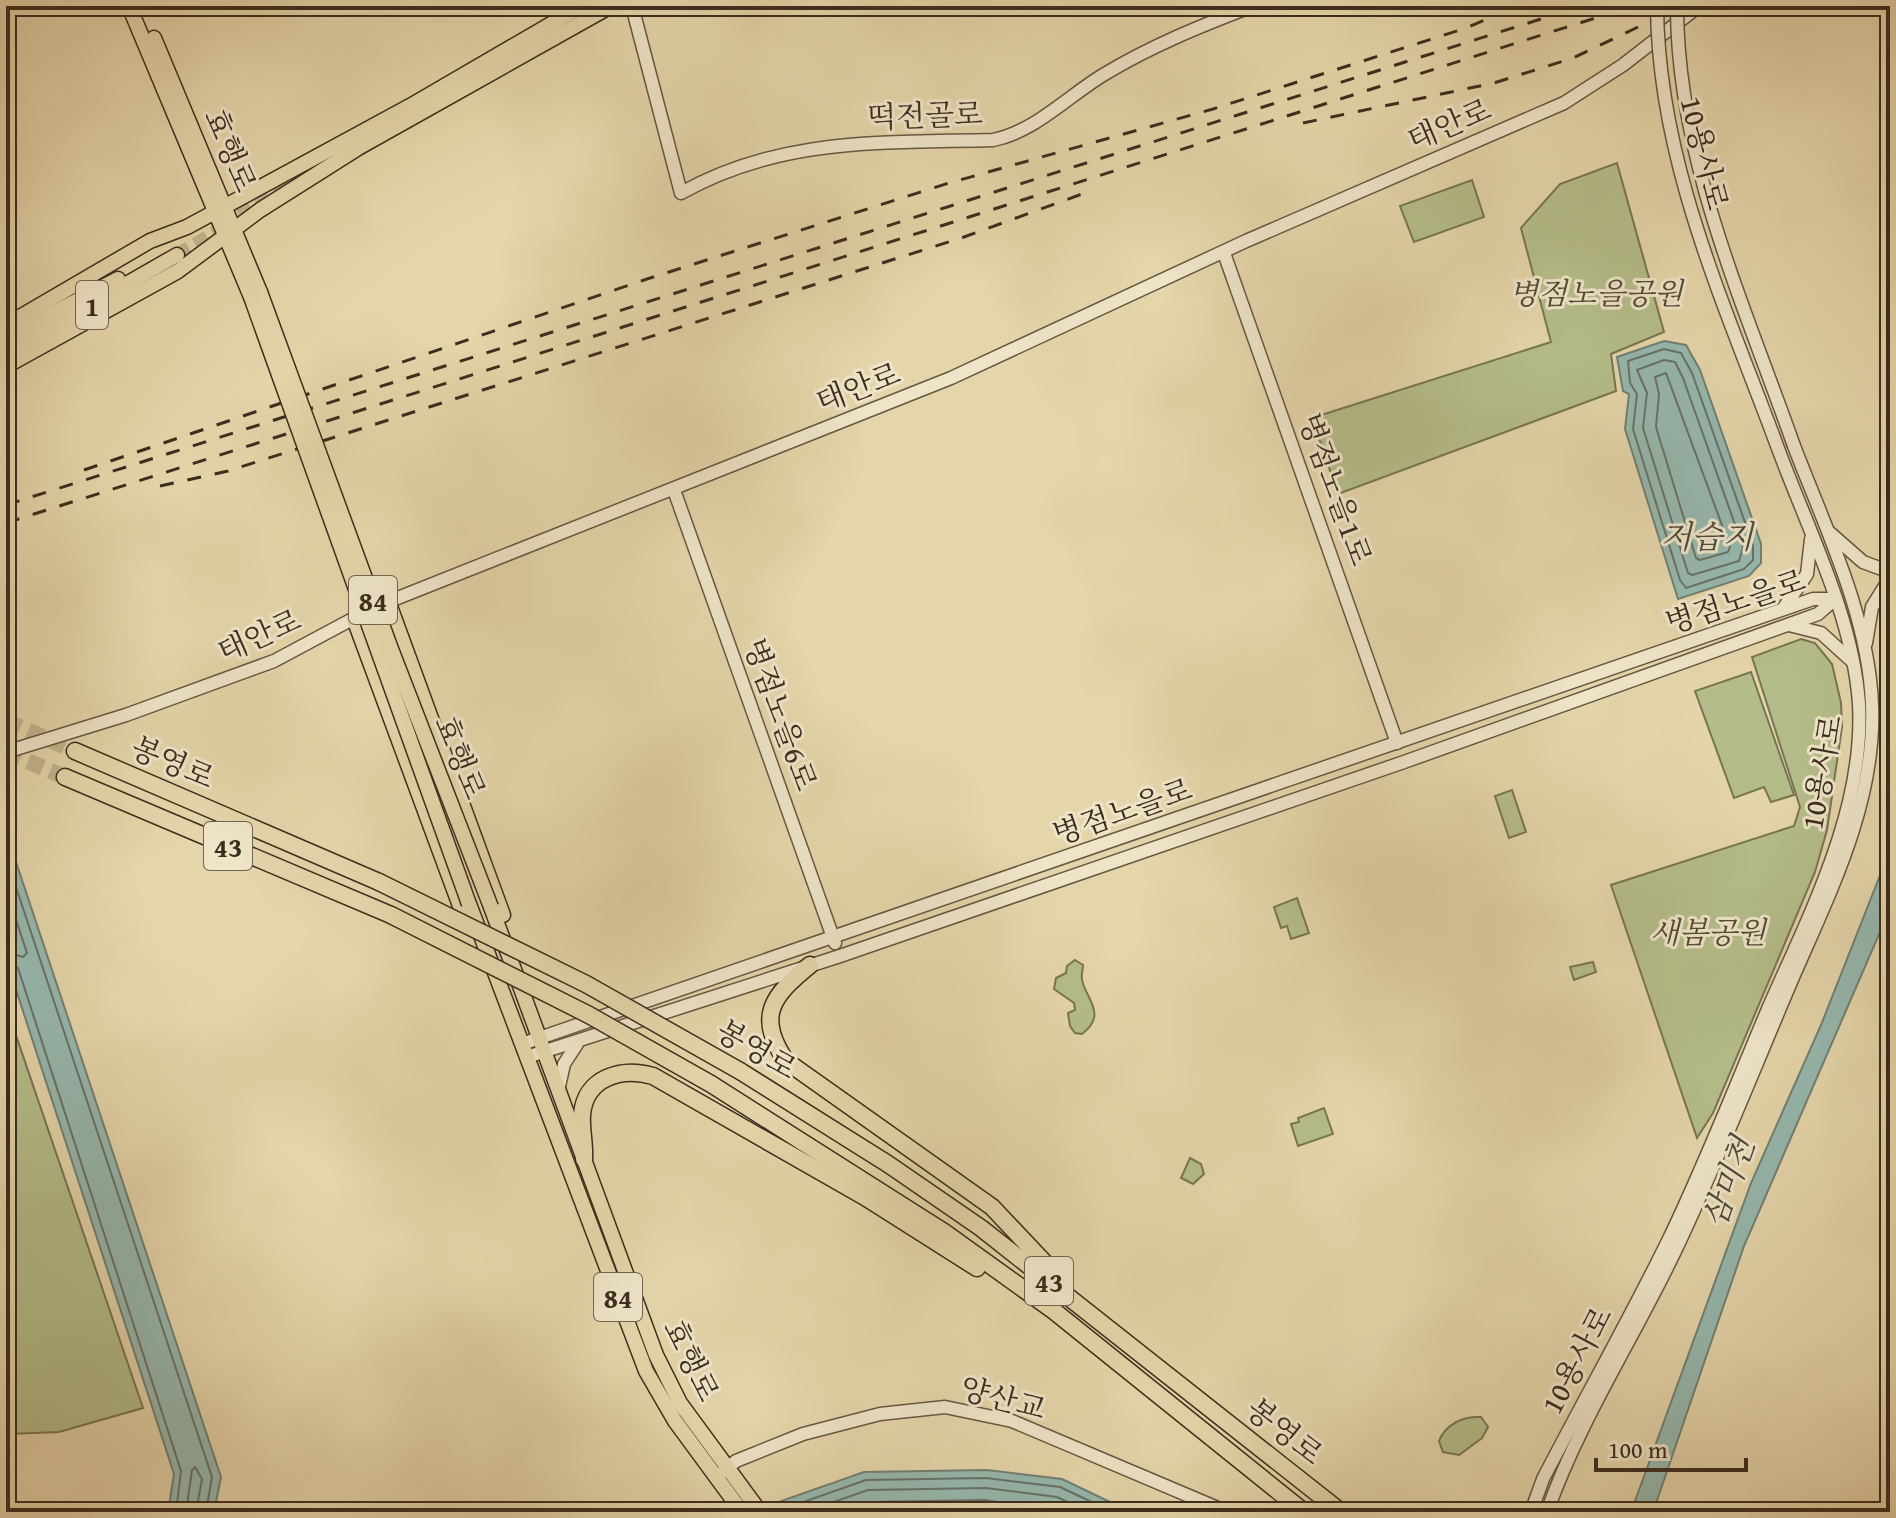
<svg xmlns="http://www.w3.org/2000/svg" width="1896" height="1518" font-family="'Gentium Book Plus','Noto Serif KR',serif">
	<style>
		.green { fill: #b4bd8a; stroke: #787554; stroke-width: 2 }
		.water { fill: #96b8ae; stroke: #728074; stroke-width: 2 }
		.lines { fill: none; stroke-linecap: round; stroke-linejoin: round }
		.shore { stroke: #687266; stroke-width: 2 }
		.primary-tunnel { stroke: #c3b38e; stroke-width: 14; stroke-dasharray: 14 7; stroke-linecap: butt }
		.trunk-tunnel { stroke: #c3b38e; stroke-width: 16; stroke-dasharray: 16 8; stroke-linecap: butt }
		.tertiary-casing { stroke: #665741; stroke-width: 15 }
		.primary-casing { stroke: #3b2d1e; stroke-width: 17 }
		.trunk-casing { stroke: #3b2d1e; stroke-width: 19 }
		.tertiary { stroke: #eee4c8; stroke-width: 12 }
		.primary { stroke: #e5d5aa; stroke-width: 14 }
		.trunk { stroke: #e5d5aa; stroke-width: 16 }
		.rail { stroke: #3b2d1e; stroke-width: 3; stroke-dasharray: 14 14; stroke-linecap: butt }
		.tertiary-bridge-casing { stroke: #665741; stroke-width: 15; stroke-linecap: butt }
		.primary-bridge-casing { stroke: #3b2d1e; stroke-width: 17; stroke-linecap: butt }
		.trunk-bridge-casing { stroke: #3b2d1e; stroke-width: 19; stroke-linecap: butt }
		.tertiary-bridge { stroke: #eee4c8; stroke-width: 12 }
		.primary-bridge { stroke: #e5d5aa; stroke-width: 14 }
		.trunk-bridge { stroke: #e5d5aa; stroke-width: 16 }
		.labels { text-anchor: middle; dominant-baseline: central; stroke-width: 6; stroke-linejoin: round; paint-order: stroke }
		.shield { fill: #eee4c8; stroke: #716451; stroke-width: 2 }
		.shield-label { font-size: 28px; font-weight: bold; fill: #3b2d1e }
		.street-label { font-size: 30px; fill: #3b2d1e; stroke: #eee4c8 }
		.park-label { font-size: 30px; font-style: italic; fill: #534a34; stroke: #eee4c8 }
		.water-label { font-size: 32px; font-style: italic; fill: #4d493b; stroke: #eee4c8 }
	</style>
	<rect width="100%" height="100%" fill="#e5d5aa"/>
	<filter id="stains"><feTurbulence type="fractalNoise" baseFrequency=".0025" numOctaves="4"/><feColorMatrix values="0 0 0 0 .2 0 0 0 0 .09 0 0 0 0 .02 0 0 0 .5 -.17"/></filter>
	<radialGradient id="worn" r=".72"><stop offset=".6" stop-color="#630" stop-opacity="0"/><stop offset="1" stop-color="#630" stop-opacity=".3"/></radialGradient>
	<g class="green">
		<path d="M1617 163 1664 332 1611 354 1616 391 1338 494 1312 418 1551 342 1521 228 1560 184Z"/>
		<path d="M1472 180 1484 217 1414 242 1400 206Z"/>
		<path d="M1801 639 1815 643 1832 664 1841 703 1842 727 1827 830 1815 872 1713 1113 1697 1138 1611 885 1794 826 1800 807 1752 657Z"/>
		<path d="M1751 672 1794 795 1771 802 1764 787 1734 798 1695 691Z"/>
		<path d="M1512 790 1526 832 1509 838 1495 796Z"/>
		<path d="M1297 898 1309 933 1291 939 1287 926 1281 928 1274 907Z"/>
		<path d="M1075 960 1083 965C1083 970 1081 974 1082 979 1084 997 1109 1014 1082 1034L1075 1033 1070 1026 1068 1013 1075 1010 1074 1003 1054 989 1056 978 1066 973 1067 966Z"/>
		<path d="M1593 962 1596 972 1574 980 1570 967Z"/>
		<path d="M6 1006 143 1408 59 1432 9 1434 6 1426Z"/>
		<path d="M1324 1108 1333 1134 1298 1146 1291 1124 1299 1122 1298 1118Z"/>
		<path d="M1190 1158 1201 1164 1204 1174 1193 1184 1181 1178Z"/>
		<path d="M1481 1417 1488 1427 1482 1438 1459 1455 1443 1452 1439 1441C1446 1424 1463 1416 1481 1417Z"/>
	</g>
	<g class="water">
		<path d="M1664 341 1686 345 1700 370 1761 544V563L1749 576 1678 599 1625 429 1629 394 1623 391 1617 357Z"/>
		<path d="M6 832 221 1477 214 1512H168L174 1474 6 959Z"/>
		<path d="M1890 850V909L1744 1246 1653 1512H1631L1751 1183 1821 1025Z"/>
		<path d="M987 1470 1062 1479 1131 1512H750L864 1472Z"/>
	</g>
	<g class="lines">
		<g class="shore">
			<path d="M1664 349 1681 353 1692 373 1753 545V560L1744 569 1686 588 1680 580 1633 429 1637 394 1630 383 1628 361Z"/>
			<path d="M1664 360 1675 362 1683 378 1743 547 1739 561 1692 575 1688 573 1643 428 1647 393 1637 370Z"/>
			<path d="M1666 373 1730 547 1728 552 1700 560 1696 558 1656 427 1659 394 1655 377Z"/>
			<path d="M6 857 212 1477 206 1512"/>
			<path d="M6 889 27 953 23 957 6 952"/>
			<path d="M6 962 18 968 181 1471 176 1512"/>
			<path d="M186 1512 192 1470 195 1467 202 1479 196 1512"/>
			<path d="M775 1512 866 1480 986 1478 1060 1487 1113 1512"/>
			<path d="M805 1512 868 1490 986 1488 1057 1497 1089 1512"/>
			<path d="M842 1512 870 1502 985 1500 1061 1512"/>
		</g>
		<g class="primary-tunnel">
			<path d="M218 221 339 152"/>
			<path d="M177 255 232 223"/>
		</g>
		<g class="trunk-tunnel">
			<path d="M6 721 75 751"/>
			<path d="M6 752 65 777"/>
		</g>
		<defs>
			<g id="tertiary">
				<path d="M632 6 681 193C781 137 883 143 993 140 1034 132 1067 97 1103 75 1151 46 1200 26 1253 6"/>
				<path d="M1224 253 1397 743"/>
				<path d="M674 490 835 943"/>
				<path d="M1830 533 1863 562 1890 572"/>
				<path d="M380 605 951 378 1246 241 1564 103 1623 65 1699 6"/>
				<path d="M1783 609 1807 574 1811 539"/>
				<path d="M1789 625 1821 633 1853 662"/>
				<path d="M1866 643 1872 607 1890 578"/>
				<path d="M6 752 126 715 274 661 360 615"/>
				<path d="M522 1044 1813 599H1835"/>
				<path d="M527 1057 840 956 1404 762 1818 614 1835 599"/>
				<path d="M558 1091 564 1064 577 1044"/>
				<path d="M723 1472 736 1461 803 1434 880 1414 945 1407 1012 1421 1227 1512"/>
				<path d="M1531 1512 1543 1479C1584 1400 1628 1322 1667 1243 1704 1167 1735 1087 1768 1009 1809 915 1865 810 1859 704 1853 617 1809 532 1779 451"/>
				<path d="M1547 1512C1580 1419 1635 1336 1677 1247 1719 1158 1755 1066 1794 975 1831 890 1876 801 1872 705 1869 617 1825 527 1794 446"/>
			</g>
			<g id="primary">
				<path d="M129 6 251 297"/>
				<path d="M154 38 260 292"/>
				<path d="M6 325 150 241 187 227 410 106 582 6"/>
				<path d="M6 338 118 279"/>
				<path d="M6 353 177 255"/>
				<path d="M6 366 178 271 260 210 358 148 611 6"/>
				<path d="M388 601 503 915"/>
				<path d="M354 619 466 922"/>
				<path d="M469 904 646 1371 675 1421 742 1512"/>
				<path d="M491 907 656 1355 680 1403 760 1512"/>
			</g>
			<g id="trunk">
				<path d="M75 751 379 882"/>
				<path d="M65 777 391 915"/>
				<path d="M810 965C773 995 755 1016 786 1061L992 1207 1059 1278"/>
				<path d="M740 1071 888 1164 981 1228 1341 1512"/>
				<path d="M711 1084 944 1232 1054 1311 1304 1512"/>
				<path d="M584 1159C585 1144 581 1130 582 1115 585 1077 622 1067 653 1076L865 1197 977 1268"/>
			</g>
		</defs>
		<use href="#tertiary" class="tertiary-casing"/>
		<use href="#primary" class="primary-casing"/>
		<use href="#trunk" class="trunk-casing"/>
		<use href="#tertiary" class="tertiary"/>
		<use href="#primary" class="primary"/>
		<use href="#trunk" class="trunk"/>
		<g class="rail">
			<path d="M1303 123 1494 83 1573 58 1638 27"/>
			<path d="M84 470 647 279 949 183 1213 109 1466 28 1518 6"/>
			<path d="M160 486 228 471 964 237 1082 194"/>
			<path d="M6 505 1582 6"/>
			<path d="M6 523 1633 6"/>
		</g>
		<defs>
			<g id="tertiary-bridge">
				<path d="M1657 6C1658 163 1726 307 1779 451"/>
				<path d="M1677 6C1677 159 1744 304 1794 446"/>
			</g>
			<g id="primary-bridge">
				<path d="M260 292 391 649 491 907"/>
				<path d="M251 297 469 904"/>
			</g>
			<g id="trunk-bridge">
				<path d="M379 882 586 984 740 1071"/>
				<path d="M391 915 589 1015 711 1084"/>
			</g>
		</defs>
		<use href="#tertiary-bridge" class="tertiary-bridge-casing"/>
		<use href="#primary-bridge" class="primary-bridge-casing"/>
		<use href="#trunk-bridge" class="trunk-bridge-casing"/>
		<use href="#tertiary-bridge" class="tertiary-bridge"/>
		<use href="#primary-bridge" class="primary-bridge"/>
		<use href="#trunk-bridge" class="trunk-bridge"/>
	</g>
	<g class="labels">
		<g class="shield">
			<rect x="76" y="281" width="32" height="48" rx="6"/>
			<rect x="349" y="576" width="48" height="48" rx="6"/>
			<rect x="204" y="822" width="48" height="48" rx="6"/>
			<rect x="1025" y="1257" width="48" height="48" rx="6"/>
			<rect x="594" y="1273" width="48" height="48" rx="6"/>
		</g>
		<g class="shield-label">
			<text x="92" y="305">1</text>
			<text x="373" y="600">84</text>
			<text x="228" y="846">43</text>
			<text x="1049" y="1281">43</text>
			<text x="618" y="1297">84</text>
		</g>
		<g class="street-label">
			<text transform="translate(925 115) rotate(-2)">떡전골로</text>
			<text transform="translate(1449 124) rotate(-23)">태안로</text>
			<text transform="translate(231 150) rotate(67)">효행로</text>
			<text transform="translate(1705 153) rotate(76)">10용사로</text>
			<text transform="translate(858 387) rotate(-21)">태안로</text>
			<text transform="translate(1336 489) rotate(70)">병점노을1로</text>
			<text transform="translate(1735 601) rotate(-18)">병점노을로</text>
			<text transform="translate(259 635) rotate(-24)">태안로</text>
			<text transform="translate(781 714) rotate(70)">병점노을6로</text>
			<text transform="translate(461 757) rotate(68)">효행로</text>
			<text transform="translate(173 762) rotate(23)">봉영로</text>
			<text transform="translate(1821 772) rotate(-80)">10용사로</text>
			<text transform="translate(1122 811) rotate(-19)">병점노을로</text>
			<text transform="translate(757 1049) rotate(30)">봉영로</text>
			<text transform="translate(692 1360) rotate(64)">효행로</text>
			<text transform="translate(1576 1360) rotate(-62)">10용사로</text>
			<text transform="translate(1003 1398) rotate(15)">양산교</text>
			<text transform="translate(1285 1431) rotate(38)">봉영로</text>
		</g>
		<g class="park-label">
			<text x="1596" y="293">병점노을공원</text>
			<text x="1708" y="932">새봄공원</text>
		</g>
		<g class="water-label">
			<text x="1707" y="536">저습지</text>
			<text transform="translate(1728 1182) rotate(-70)">삼미천</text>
		</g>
	</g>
	<rect width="1896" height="1518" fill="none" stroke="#e5d5aa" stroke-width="32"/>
	<rect x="8" y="8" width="1880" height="1502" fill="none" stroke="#3b2d1e" stroke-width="4"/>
	<rect x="16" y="16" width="1864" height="1486" fill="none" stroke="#3b2d1e" stroke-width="2"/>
	<path d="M1596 1458v12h150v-12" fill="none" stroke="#3b2d1e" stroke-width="4"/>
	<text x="1608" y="1458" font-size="24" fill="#3b2d1e" stroke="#eee4c8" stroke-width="6" paint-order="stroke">100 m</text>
	<rect width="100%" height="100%" filter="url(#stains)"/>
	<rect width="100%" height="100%" fill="url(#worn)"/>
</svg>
